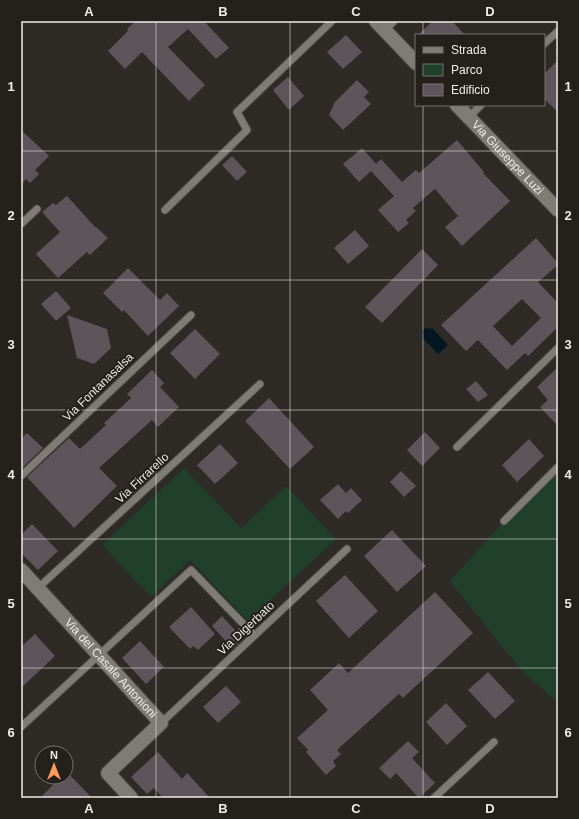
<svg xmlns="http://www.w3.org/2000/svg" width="579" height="819" font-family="Arial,sans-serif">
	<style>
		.green { fill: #20402c }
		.water { fill: #021722 }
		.building { fill: #5c565b; fill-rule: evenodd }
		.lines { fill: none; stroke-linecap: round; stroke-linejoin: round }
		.service-casing { stroke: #4a4742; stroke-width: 9 }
		.minor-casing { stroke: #4a4742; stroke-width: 16 }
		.service { stroke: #7f7b75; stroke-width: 7 }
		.minor { stroke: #7f7b75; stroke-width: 14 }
		.grid { fill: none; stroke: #eeebe8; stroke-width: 1; stroke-opacity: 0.55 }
		.labels { text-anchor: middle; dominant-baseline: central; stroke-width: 4; stroke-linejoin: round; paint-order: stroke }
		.street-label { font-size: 12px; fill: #eeebe8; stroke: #24211c }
		.neatline { fill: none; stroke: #eeebe8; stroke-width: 1.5 }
		.grid-label { font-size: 13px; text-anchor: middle; font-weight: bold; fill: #eeebe8 }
	</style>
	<rect width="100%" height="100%" fill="#2e2a25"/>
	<g class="green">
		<path d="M558 467V703L521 670 450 581 504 521Z"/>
		<path d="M184 468 241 528 286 486 336 539 248 621 190 560 151 597 102 545Z"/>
	</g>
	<path class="water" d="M425 328 430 329 432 328 448 345 438 354 422 337 423 336 422 331Z"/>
	<g class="building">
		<path d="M136 21H204L229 48 216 59 188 29 168 47 205 85 189 101 142 52 125 69 108 51 128 31 127 29Z"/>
		<path d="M433 21H452L465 35H418Z"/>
		<path d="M346 35 362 52 343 69 327 52Z"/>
		<path d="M558 60V112L544 99V74Z"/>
		<path d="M288 77 304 96 289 110 273 90Z"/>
		<path d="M357 80 369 92 364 97 371 104 343 130 329 115 335 102Z"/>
		<path d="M21 130 49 156 35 170 39 174 30 183 26 179 21 185Z"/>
		<path d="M457 140 484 172 483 173 510 201 462 246 445 227 458 216 435 189 413 208 416 211 406 220 409 223 398 232 378 210 394 196 371 171 359 182 343 164 362 148 376 164 381 159 402 182 416 170 419 173Z"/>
		<path d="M232 156 247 172 237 181 222 165Z"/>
		<path d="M67 196 95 227H96L108 238 90 255 87 252 58 278 36 254 60 232 42 212 53 203 56 205Z"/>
		<path d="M355 230 369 246 348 264 334 248Z"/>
		<path d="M536 238 558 263V265L538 282 558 303V327L528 356 525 353 507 370 478 340 466 351 441 325ZM522 299 541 318 512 346 493 326Z"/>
		<path d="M422 249 438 265 382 323 365 307Z"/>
		<path d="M128 268 160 300 167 293 179 306 148 336 124 310 122 312 103 293Z"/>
		<path d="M56 291 71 308 56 321 41 304Z"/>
		<path d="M67 315 107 329 111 348 94 364 77 358Z"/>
		<path d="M195 329 220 354 195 379 170 353Z"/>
		<path d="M558 367V426L540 407 548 400 537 387Z"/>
		<path d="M152 370 164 383 160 387 179 407 158 427 152 420 99 468 117 486 74 528 27 477 69 438 80 449 106 425 104 423 131 398 127 394Z"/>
		<path d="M476 381 488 395 478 402 466 389Z"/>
		<path d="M269 398 314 447 290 469 245 421Z"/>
		<path d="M425 432 440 448 422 466 407 450Z"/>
		<path d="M27 433 43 448 21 469V439Z"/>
		<path d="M529 439 544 456 517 482 502 465Z"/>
		<path d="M220 444 238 463 215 484 197 465Z"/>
		<path d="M401 471 416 486 404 497 390 482Z"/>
		<path d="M338 484 346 493 351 488 362 500 348 513 346 511 338 519 320 500Z"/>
		<path d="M32 524 58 551 38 570 21 553V535Z"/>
		<path d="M392 530 426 566 397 592 364 556Z"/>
		<path d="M345 575 378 611 349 638 316 601Z"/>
		<path d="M435 592 473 633 403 698 399 694 337 750 341 754 333 761 336 766 326 775 306 752 308 750 297 738 328 710 310 690 339 663 348 673Z"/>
		<path d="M191 607 215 634 198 650 193 646 190 649 169 627Z"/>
		<path d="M222 616 243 639 233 649 212 626Z"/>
		<path d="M35 634 55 656 21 688V647Z"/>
		<path d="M140 641 164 667 146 684 122 658Z"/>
		<path d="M488 672 515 701 495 719 468 690Z"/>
		<path d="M226 686 241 702 218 723 203 707Z"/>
		<path d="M446 703 467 726 447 745 426 722Z"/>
		<path d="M408 741 419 752 412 758 435 783 419 798 396 773 390 779 379 768Z"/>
		<path d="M158 752 182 779 187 773 210 798H163L154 788 147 794 131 777Z"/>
		<path d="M67 772 92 798H40L61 777H66Z"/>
	</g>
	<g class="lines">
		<defs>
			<g id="service">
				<path d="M385 30 394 21"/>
				<path d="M544 44 558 31"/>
				<path d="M469 117 481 105"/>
				<path d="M165 210 247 130 237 112 332 21"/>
				<path d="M21 224 37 209"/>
				<path d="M457 447 558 348"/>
				<path d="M21 476 191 315"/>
				<path d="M504 521 558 467"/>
				<path d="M38 588 260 384"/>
				<path d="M161 723 347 549"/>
				<path d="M21 727 191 570 254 635"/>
				<path d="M434 798 494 742"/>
			</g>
			<g id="minor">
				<path d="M376 21 416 63"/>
				<path id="s1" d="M457 105 558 210"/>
				<path id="s2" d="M21 570 161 723 108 773 131 798"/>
			</g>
		</defs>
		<use href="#service" class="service-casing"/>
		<use href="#minor" class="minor-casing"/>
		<use href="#service" class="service"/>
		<use href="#minor" class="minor"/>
	</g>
	<path class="grid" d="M156 21V798M290 21V798M423 21V35M423 105V798M21 151H558M21 280H558M21 410H558M21 539H558M21 668H558"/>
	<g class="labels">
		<g class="street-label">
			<text stroke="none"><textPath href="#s1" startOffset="73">Via Giuseppe Luzi</textPath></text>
			<text transform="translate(98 387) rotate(-44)">Via Fontanasalsa</text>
			<text transform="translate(142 478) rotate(-43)">Via Firrarello</text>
			<text transform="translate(246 628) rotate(-43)">Via Digerbato</text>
			<text stroke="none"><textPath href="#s2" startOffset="133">Via del Casale Antonioni</textPath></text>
		</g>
	</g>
	<rect width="579" height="819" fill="none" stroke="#24211c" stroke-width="44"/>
	<rect x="415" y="34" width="130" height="72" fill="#24211c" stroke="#75726e"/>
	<rect x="423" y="47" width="20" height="6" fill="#7f7b75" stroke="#75726e"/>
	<text x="451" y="54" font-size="12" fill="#eeebe8">Strada</text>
	<rect x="423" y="64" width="20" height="12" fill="#20402c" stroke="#75726e"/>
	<text x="451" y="74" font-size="12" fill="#eeebe8">Parco</text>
	<rect x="423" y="84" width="20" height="12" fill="#5c565b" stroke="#75726e"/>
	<text x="451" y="94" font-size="12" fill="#eeebe8">Edificio</text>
	<g transform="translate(54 765)"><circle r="19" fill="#24211c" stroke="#75726e"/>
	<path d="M0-3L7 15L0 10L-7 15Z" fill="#ff9b5a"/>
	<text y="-6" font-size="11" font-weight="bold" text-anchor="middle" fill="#eeebe8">N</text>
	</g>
	<rect x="22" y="22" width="535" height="775" class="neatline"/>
	<g class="grid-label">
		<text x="89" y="16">A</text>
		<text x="223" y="16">B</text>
		<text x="356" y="16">C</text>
		<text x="490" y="16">D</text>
		<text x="11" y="91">1</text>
		<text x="568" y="91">1</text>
		<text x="11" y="220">2</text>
		<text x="568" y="220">2</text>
		<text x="11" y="349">3</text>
		<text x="568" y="349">3</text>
		<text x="11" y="479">4</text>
		<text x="568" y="479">4</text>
		<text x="11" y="608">5</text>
		<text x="568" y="608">5</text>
		<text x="11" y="737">6</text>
		<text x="568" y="737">6</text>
		<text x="89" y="813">A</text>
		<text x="223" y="813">B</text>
		<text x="356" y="813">C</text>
		<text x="490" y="813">D</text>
	</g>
</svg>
